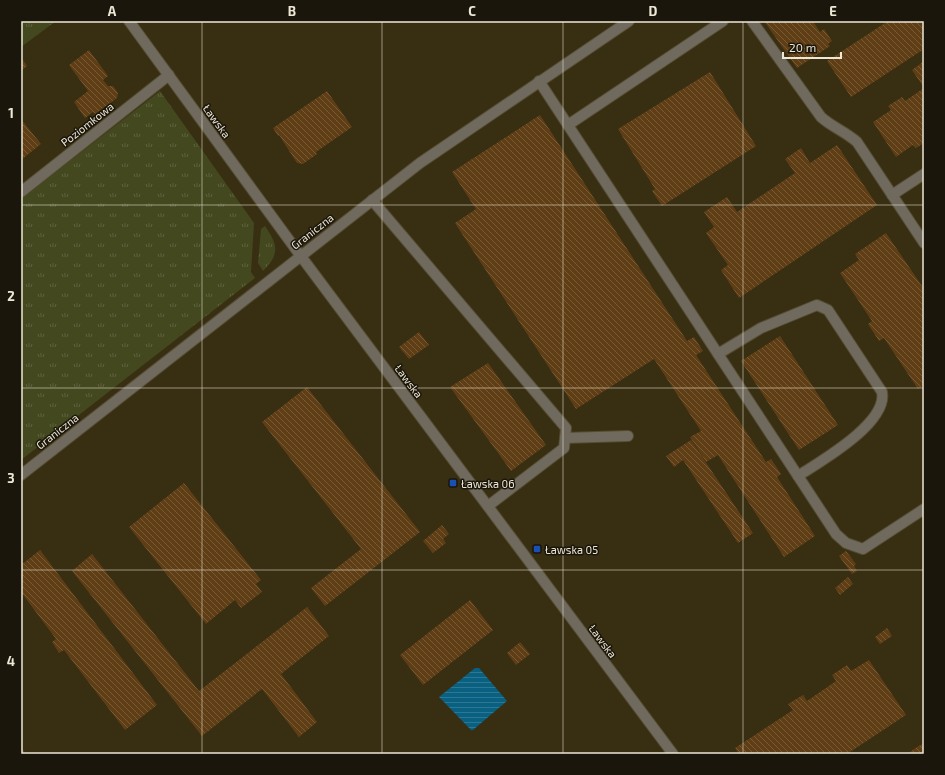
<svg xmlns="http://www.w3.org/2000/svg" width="945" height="775" font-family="'Exo 2',sans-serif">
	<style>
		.grass { fill: url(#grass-tufts) }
		.water { fill: url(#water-rules) }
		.building { fill: url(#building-back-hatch) }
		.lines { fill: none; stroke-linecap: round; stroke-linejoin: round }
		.minor-casing { stroke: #554c31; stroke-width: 12 }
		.minor { stroke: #706a5e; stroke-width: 10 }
		.grid { fill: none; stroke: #ede7d6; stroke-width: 1; stroke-opacity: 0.55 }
		.transit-dot { fill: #1a4fb4; stroke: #1b160b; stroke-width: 1.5 }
		.labels { text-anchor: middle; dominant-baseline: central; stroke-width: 3; stroke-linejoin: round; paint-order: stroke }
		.street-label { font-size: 11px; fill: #ede7d6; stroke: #1b160b }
		.poi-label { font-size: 11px; fill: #ede7d6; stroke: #1b160b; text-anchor: start }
		.neatline { fill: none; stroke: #ede7d6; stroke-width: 1.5 }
		.grid-label { font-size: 13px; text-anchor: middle; font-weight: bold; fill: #ede7d6 }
	</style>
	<defs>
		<pattern id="grass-tufts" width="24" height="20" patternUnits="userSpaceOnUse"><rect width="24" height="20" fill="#43481f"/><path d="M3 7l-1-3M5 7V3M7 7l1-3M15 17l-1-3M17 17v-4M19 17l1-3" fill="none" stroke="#5e623f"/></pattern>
		<pattern id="water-rules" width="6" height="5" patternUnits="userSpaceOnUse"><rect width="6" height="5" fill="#096081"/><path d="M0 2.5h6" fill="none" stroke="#2d7792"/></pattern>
		<pattern id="building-back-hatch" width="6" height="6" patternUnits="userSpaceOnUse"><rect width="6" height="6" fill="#603e15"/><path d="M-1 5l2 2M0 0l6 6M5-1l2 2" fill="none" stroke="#775a36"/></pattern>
	</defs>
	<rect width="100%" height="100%" fill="#382e12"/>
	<g class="grass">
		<path d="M21 21H56L21 47Z"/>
		<path d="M160 91 254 223 251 272 255 278 21 460V199Z"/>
		<path d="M265 226C278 245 280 254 263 271L258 263 261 229Z"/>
	</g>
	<path class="water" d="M475 668H479L507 701 473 730H471L439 697Z"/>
	<g class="building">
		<path d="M764 21H813L820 32 824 29 832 41 828 44 830 46 797 68Z"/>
		<path d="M888 21H924V49L851 97 827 61Z"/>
		<path d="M89 50 108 76 103 80 108 86H113L118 93 117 98 95 114 93 112 85 118 74 102 88 91 69 65Z"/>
		<path d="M21 57 27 66 21 71Z"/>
		<path d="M924 61V143L916 148 913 145 896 157 873 122 891 110 888 106 902 97 905 101 924 88 912 70Z"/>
		<path d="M710 72 756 146 662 206 652 191 655 189 618 129Z"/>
		<path d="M327 91 352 127 316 152 317 154 303 164 297 163 279 135 278 136 273 128Z"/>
		<path d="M540 115 687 341 694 337 703 351 696 355 766 462 771 459 781 474 777 477 815 536 784 557 718 455 706 462 690 437 701 431 654 359 576 409 455 223 476 209 452 172Z"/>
		<path d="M21 119 41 144 21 160Z"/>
		<path d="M837 145 877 205 739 298 721 270 728 265 706 233 714 227 704 212 727 197 737 212 795 173 785 159 801 148 810 163Z"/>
		<path d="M886 233 924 289V385L918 389 884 338 879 341 868 324 872 321 840 273 859 260 855 254Z"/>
		<path d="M419 332 429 345 409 359 399 347Z"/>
		<path d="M780 336 838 425 799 450 741 361Z"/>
		<path d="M488 363 546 445 511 471 450 387Z"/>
		<path d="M307 387 420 532 325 606 311 588 361 549 262 422Z"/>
		<path d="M691 440 753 533 738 543 683 460 674 467 666 456Z"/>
		<path d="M184 483 261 580 256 584 262 592 241 608 235 600 206 624 129 527Z"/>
		<path d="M442 525 449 534 443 539 446 543 433 553 423 541Z"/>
		<path d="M40 550 157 705 125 730 64 650 59 653 52 642 56 639 21 592V565Z"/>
		<path d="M846 551 856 564 854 566 857 571 852 574 839 556Z"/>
		<path d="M92 554 199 691 307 607 329 636 281 674 317 722 299 737 262 689 202 736 72 571Z"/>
		<path d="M848 577 853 584 840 595 835 588Z"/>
		<path d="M470 600 493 630 423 685 400 655Z"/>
		<path d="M887 628 892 636 880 644 875 637Z"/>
		<path d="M520 642 530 654 516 665 507 653Z"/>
		<path d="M869 660 906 715 847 754H739L735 748 793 710 788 704 803 695 807 701 836 681 832 675 847 665 851 671Z"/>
		<path d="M924 743V754H907L917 747Z"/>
		<path d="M21 747 26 754H21Z"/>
	</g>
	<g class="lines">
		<defs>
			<g id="minor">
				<path d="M129 21 300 255 673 754"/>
				<path d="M752 21 821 117C832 127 846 132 857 142L924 243"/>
				<path d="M539 81 836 534 846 543 863 549 924 509"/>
				<path d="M568 125 723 21"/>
				<path d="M21 192 169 75"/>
				<path d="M892 195 924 174"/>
				<path d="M372 200 566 428 564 448 488 506"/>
				<path d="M718 354 761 328 817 305 828 310 882 392C888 423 821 461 798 476"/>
				<path d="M565 438 628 436"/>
				<path d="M21 475 420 163 629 21"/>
			</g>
		</defs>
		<use href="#minor" class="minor-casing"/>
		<use href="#minor" class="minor"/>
	</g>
	<path class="grid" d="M202 21V754M382 21V754M563 21V754M743 21V754M21 205H924M21 388H924M21 570H924"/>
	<g class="transit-dot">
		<rect x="449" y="479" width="8" height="8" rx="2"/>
		<rect x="533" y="545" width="8" height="8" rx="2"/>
	</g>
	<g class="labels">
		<g class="street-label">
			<text transform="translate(217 121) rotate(54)">Ławska</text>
			<text transform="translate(87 124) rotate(-38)">Poziomkowa</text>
			<text transform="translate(312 231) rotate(-38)">Graniczna</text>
			<text transform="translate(409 381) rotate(53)">Ławska</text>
			<text transform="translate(57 431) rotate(-38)">Graniczna</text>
			<text transform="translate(603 641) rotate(53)">Ławska</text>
		</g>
		<g class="poi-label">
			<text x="461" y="483">Ławska 06</text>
			<text x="545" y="549">Ławska 05</text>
		</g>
	</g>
	<rect width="945" height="775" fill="none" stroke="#1b160b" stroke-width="44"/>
	<path d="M783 52v6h58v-6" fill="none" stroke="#ede7d6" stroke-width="2"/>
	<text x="789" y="52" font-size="12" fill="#ede7d6" stroke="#1b160b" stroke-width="3" paint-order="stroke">20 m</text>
	<rect x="22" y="22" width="901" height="731" class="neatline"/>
	<g class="grid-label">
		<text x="112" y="16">A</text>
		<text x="292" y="16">B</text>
		<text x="472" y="16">C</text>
		<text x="653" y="16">D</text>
		<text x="833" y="16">E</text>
		<text x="11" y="118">1</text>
		<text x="11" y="301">2</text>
		<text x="11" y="483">3</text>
		<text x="11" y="666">4</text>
	</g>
</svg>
